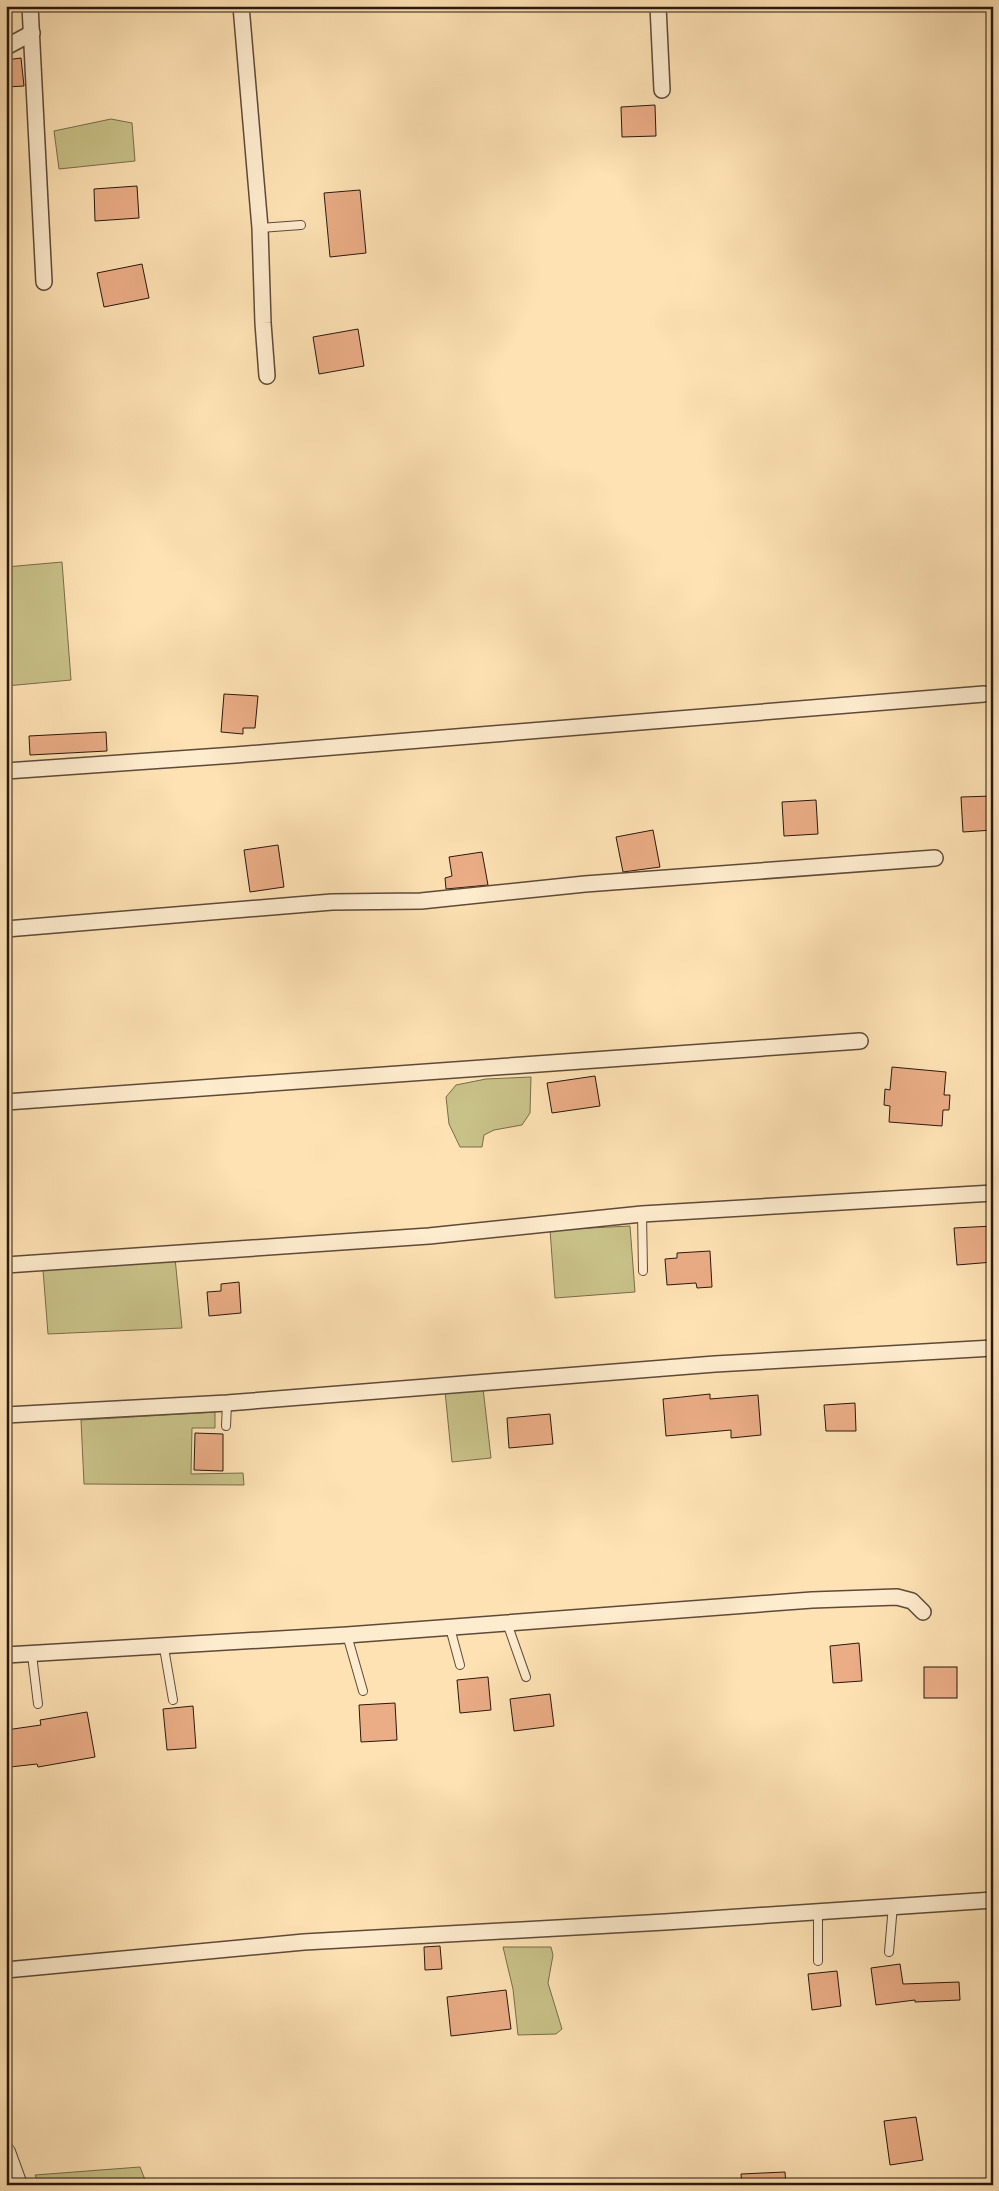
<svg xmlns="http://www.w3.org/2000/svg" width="999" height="2191" font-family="'IM FELL French Canon',serif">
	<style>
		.green { fill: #c8c188; stroke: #786c4c }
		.building { fill: #ebad86; stroke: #28180f }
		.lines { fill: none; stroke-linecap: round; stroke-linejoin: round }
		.service-casing { stroke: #5e4a38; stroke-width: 10 }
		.minor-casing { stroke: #5e4a38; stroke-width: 18 }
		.tertiary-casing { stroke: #5e4a38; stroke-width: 20 }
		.service { stroke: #feecce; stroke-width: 8 }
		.minor { stroke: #feecce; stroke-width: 15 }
		.tertiary { stroke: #feecce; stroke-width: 18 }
	</style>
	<rect width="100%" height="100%" fill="#fee2b4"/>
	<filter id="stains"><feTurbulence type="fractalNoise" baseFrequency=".004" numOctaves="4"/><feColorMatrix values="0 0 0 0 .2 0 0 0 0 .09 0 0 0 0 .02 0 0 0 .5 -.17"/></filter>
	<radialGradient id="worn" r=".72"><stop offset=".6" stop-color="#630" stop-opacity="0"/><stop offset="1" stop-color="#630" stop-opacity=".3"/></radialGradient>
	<g class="green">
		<path d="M111 119 132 123 135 161 59 169 54 131Z"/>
		<path d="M62 562 71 680 6 686V567Z"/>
		<path d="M531 1077 530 1113 522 1125 494 1130 484 1135 482 1147H460L449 1124 446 1097 456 1085 486 1079Z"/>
		<path d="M630 1226 635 1292 555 1298 550 1230Z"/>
		<path d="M175 1258 182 1328 48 1334 43 1270Z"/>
		<path d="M483 1388 491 1458 452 1462 445 1391Z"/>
		<path d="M215 1412V1428H192L191 1474 243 1473 244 1485 84 1484 81 1420Z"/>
		<path d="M503 1947H551L553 1955 548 1983 562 2029 556 2034 518 2035 513 1989Z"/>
		<path d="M140 2167 147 2185H39L35 2175Z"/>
	</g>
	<g class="building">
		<path d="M21 58 24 86 6 87V60Z"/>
		<path d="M655 105 656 136 622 137 621 107Z"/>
		<path d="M137 186 139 218 95 221 94 189Z"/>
		<path d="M360 190 366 253 330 257 324 193Z"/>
		<path d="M142 264 149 298 104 307 97 273Z"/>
		<path d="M358 329 364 366 319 374 313 337Z"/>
		<path d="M224 694 258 696 255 728H243V734L221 732Z"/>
		<path d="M106 732 107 751 30 755 29 736Z"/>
		<path d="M993 796V830L963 832 961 797Z"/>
		<path d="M816 800 818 834 784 836 782 802Z"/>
		<path d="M653 830 660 867 623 872 616 837Z"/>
		<path d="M278 845 284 887 250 892 244 850Z"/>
		<path d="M482 852 488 885 446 889 445 878 452 876 449 857Z"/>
		<path d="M892 1067 946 1072 944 1095H950L949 1110H943L942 1126 889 1122 890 1106 884 1105 885 1089 890 1090Z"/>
		<path d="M595 1076 600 1106 552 1113 547 1083Z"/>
		<path d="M993 1226V1262L957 1265 954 1228Z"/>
		<path d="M710 1251 712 1287 697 1288 696 1283 667 1285 665 1259 677 1258V1253Z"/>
		<path d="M239 1282 241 1313 209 1316 207 1292 221 1291V1284Z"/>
		<path d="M710 1394V1399L758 1395 761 1435 731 1438V1430L666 1436 663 1399Z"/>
		<path d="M855 1403 856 1431H826L824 1405Z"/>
		<path d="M550 1414 553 1444 509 1448 507 1418Z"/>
		<path d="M195 1433 223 1434V1471L194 1470Z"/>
		<path d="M859 1643 862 1681 833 1683 830 1646Z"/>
		<rect x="924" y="1667" width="33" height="31"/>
		<path d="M488 1677 491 1710 460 1713 457 1680Z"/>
		<path d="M550 1694 554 1726 514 1731 510 1699Z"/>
		<path d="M395 1703 397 1740 361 1742 359 1705Z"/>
		<path d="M193 1706 196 1748 167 1750 163 1709Z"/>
		<path d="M87 1712 95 1757 38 1767 37 1764 10 1767 6 1730 41 1725 40 1720Z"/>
		<path d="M440 1946 442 1969 425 1970 424 1947Z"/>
		<path d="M900 1964 903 1984 959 1982 960 2000 915 2002V2000L876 2005 871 1968Z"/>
		<path d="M837 1971 841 2006 812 2010 808 1974Z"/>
		<path d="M506 1990 511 2029 451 2036 447 1997Z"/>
		<path d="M916 2117 923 2160 890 2165 884 2121Z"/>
		<path d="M785 2172 786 2185H742L741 2174Z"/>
	</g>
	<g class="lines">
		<defs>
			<g id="service">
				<path d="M260 228 301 225"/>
				<path d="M642 1214 643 1271"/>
				<path d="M226 1426 227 1403"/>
				<path d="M507 1623 526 1677"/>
				<path d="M450 1628 460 1665"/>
				<path d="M347 1635 363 1691"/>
				<path d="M164 1648 173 1700"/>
				<path d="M32 1655 38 1704"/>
				<path d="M889 1952 893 1905"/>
				<path d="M818 1961V1910"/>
			</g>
			<g id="minor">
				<path d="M30 6 44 282"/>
				<path d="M241 6 260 228 263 323 267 376"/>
				<path d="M658 6 662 90"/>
				<path d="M6 47 32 33"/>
				<path d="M6 771 235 755 984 694"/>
				<path d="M6 929 332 902 421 901 585 884 935 858"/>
				<path d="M6 1102 860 1041"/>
				<path d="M6 1265 429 1236 642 1214 993 1193"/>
				<path d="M6 1415 227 1403 715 1364 993 1348"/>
				<path d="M6 1655 347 1635 812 1600 897 1597 912 1601 923 1612"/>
				<path d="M6 1970 304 1942 665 1922 993 1900"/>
			</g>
			<path id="tertiary" d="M6 2152 18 2185"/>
		</defs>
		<use href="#service" class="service-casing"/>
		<use href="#minor" class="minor-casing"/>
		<use href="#tertiary" class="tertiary-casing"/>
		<use href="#service" class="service"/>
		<use href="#minor" class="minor"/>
		<use href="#tertiary" class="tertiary"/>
	</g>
	<rect width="999" height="2191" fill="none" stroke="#fee2b4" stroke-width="25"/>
	<rect x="8" y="8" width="984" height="2176" fill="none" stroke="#28180f" stroke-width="2.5"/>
	<rect x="12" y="12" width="974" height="2166" fill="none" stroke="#28180f"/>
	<rect width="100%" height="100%" filter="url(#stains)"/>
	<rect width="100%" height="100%" fill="url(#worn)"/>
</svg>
